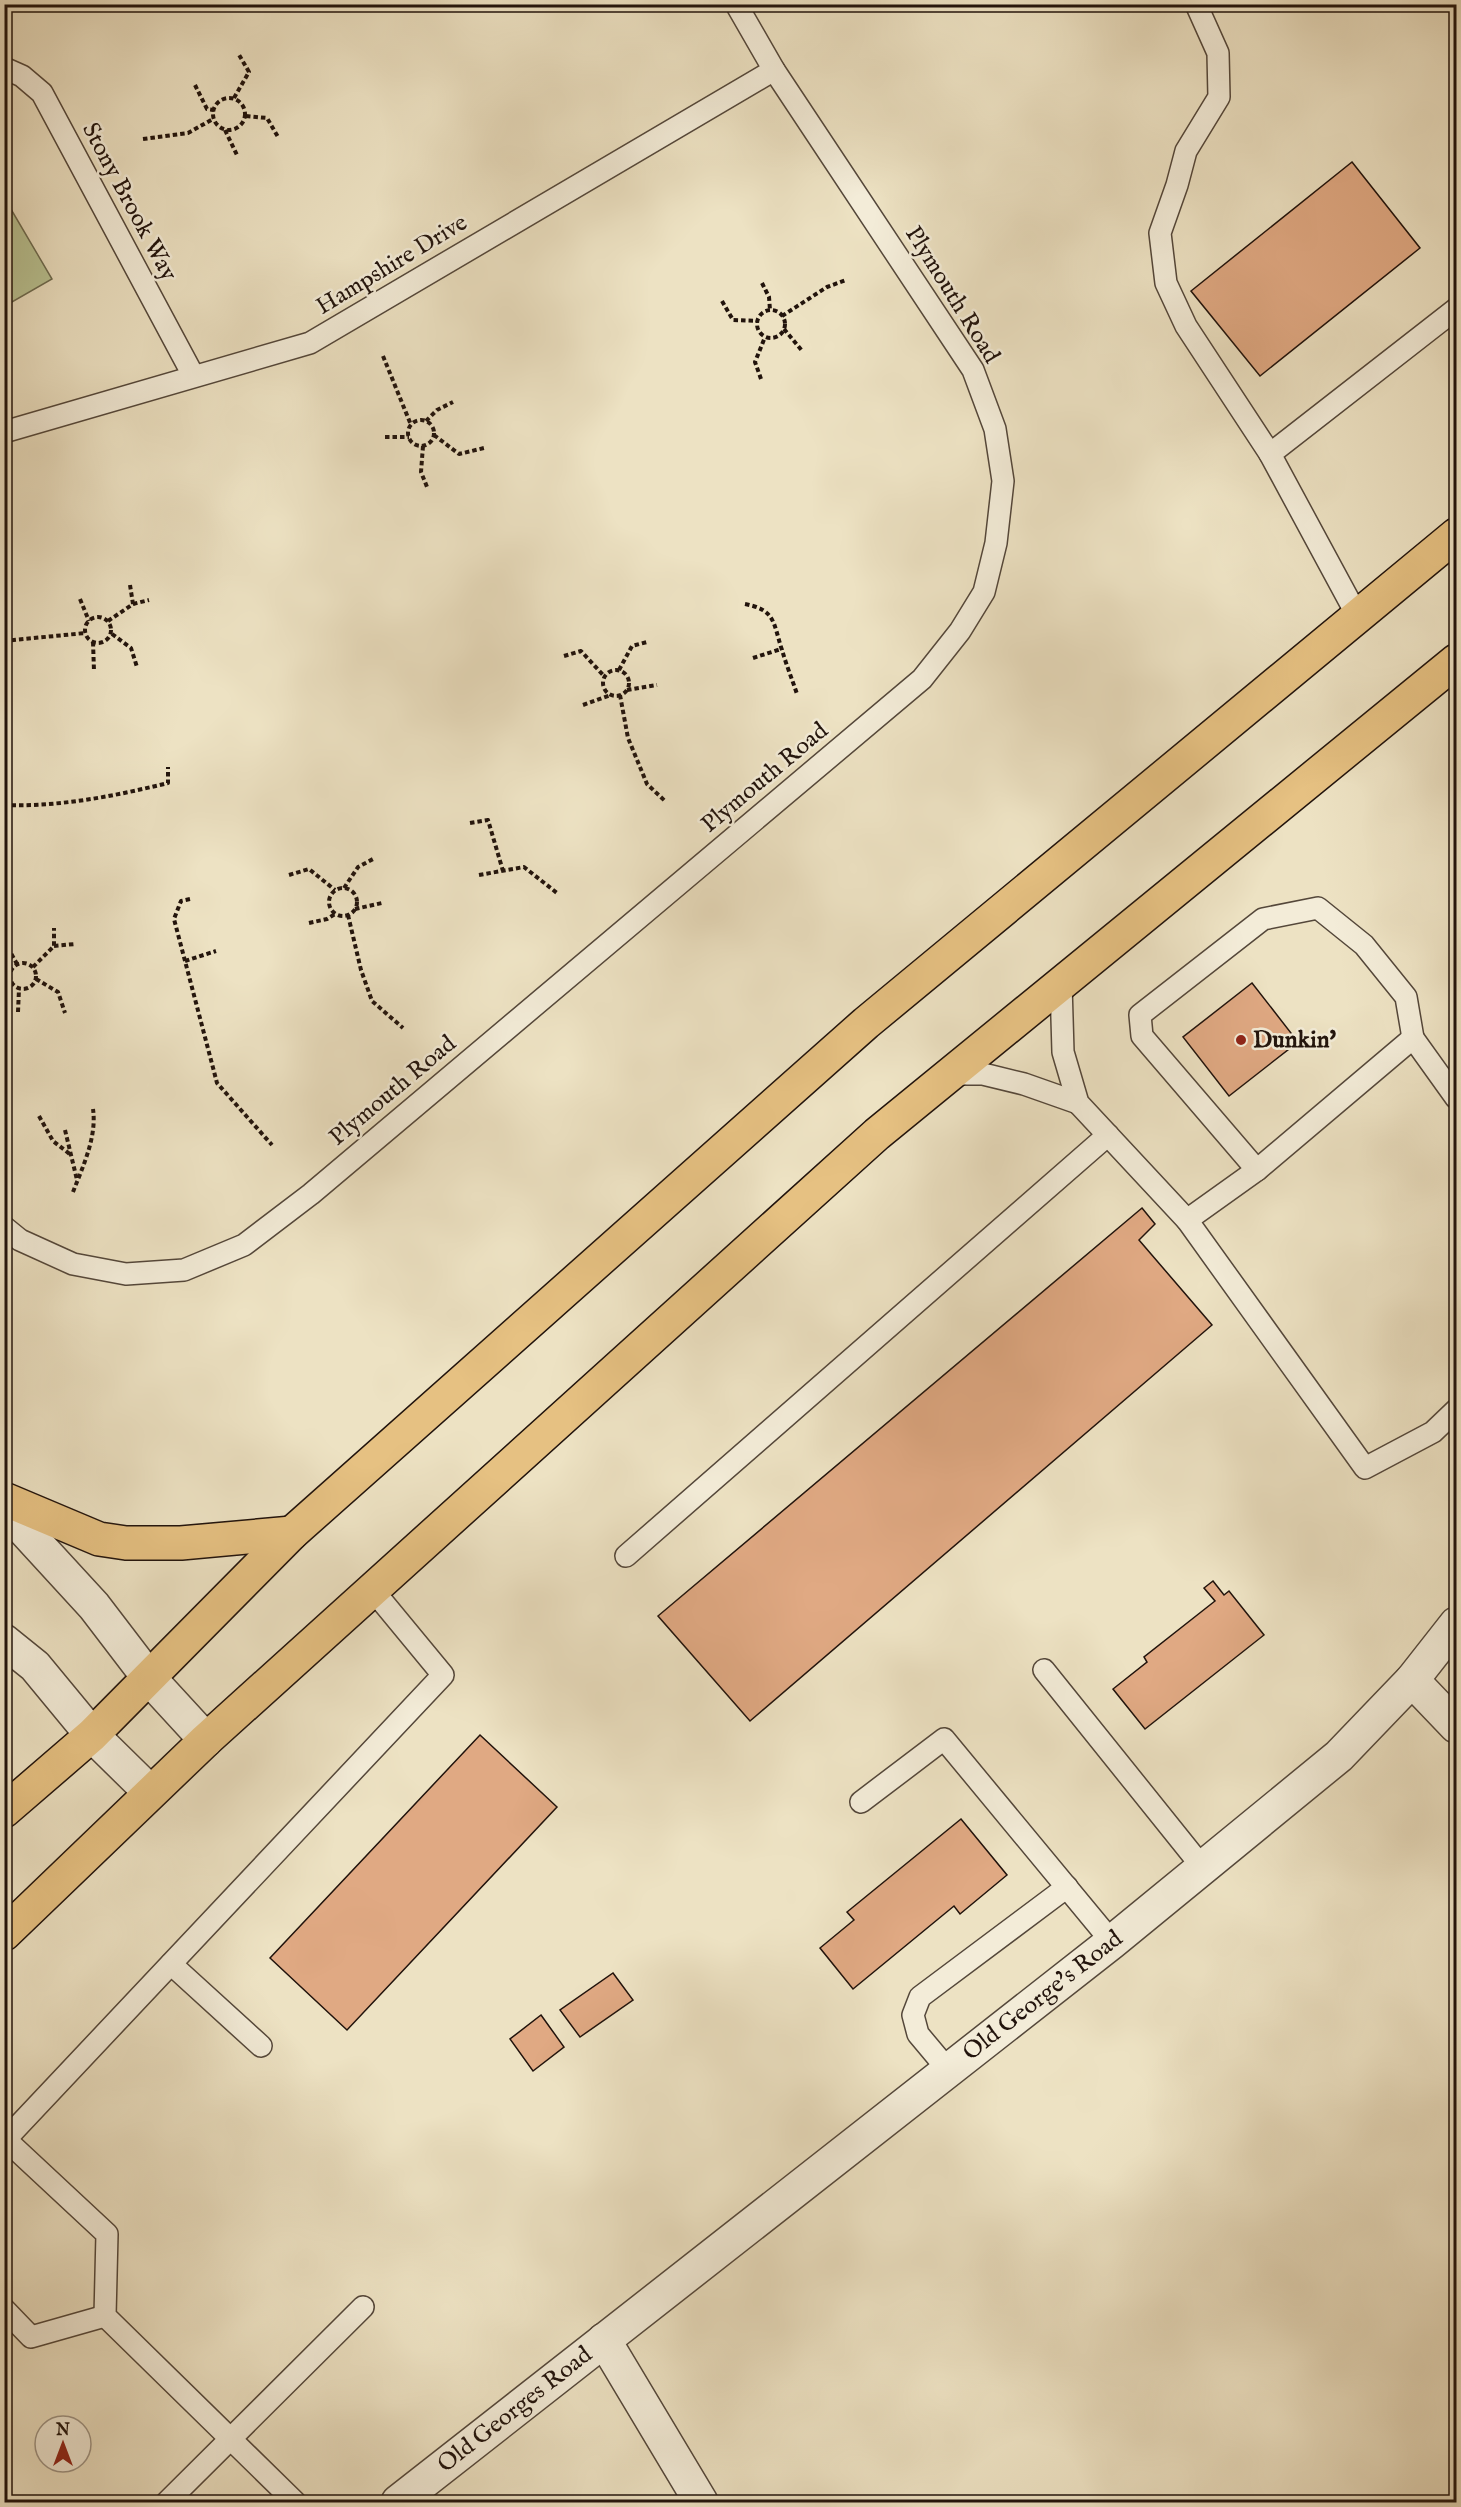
<svg xmlns="http://www.w3.org/2000/svg" width="1461" height="2507" font-family="'IM FELL English',serif">
	<style>
		.green { fill: #b9c393; stroke: #6d6b50; stroke-width: 1.5 }
		.building { fill: #e0a983; stroke: #21130c; stroke-width: 1.5 }
		.lines { fill: none; stroke-linecap: round; stroke-linejoin: round }
		.service-casing { stroke: #54473a; stroke-width: 24 }
		.minor-casing { stroke: #54473a; stroke-width: 36 }
		.tertiary-casing { stroke: #54473a; stroke-width: 36 }
		.trunk-casing { stroke: #21130c; stroke-width: 36 }
		.path { stroke: #21130c; stroke-width: 4; stroke-dasharray: 4.5 3; stroke-linecap: butt }
		.service { stroke: #f3ecd8; stroke-width: 21 }
		.minor { stroke: #f3ecd8; stroke-width: 33 }
		.tertiary { stroke: #f3ecd8; stroke-width: 33 }
		.trunk { stroke: #e6c182; stroke-width: 33 }
		.poi-dot { fill: #8f2418; stroke: #f3ecd8; stroke-width: 2 }
		.labels { text-anchor: middle; dominant-baseline: central; stroke-width: 5; stroke-linejoin: round; paint-order: stroke }
		.street-label { font-size: 24px; fill: #21130c; stroke: #f3ecd8 }
		.poi-label { font-size: 24px; font-weight: bold; fill: #21130c; stroke: #f3ecd8; text-anchor: start }
	</style>
	<rect width="100%" height="100%" fill="#ede2c3"/>
	<filter id="stains"><feTurbulence type="fractalNoise" baseFrequency=".00333" numOctaves="4"/><feColorMatrix values="0 0 0 0 .2 0 0 0 0 .09 0 0 0 0 .02 0 0 0 .5 -.17"/></filter>
	<radialGradient id="worn" r=".72"><stop offset=".6" stop-color="#630" stop-opacity="0"/><stop offset="1" stop-color="#630" stop-opacity=".3"/></radialGradient>
	<path class="green" d="M5 199 52 279 5 306H4Z"/>
	<g class="building">
		<path d="M1352 162 1420 248 1260 376 1191 291Z"/>
		<path d="M1252 983 1298 1042 1229 1096 1183 1037Z"/>
		<path d="M1142 1208 1155 1224 1139 1240 1212 1325 750 1721 658 1616Z"/>
		<path d="M1213 1581 1224 1595 1229 1591 1264 1635 1145 1729 1113 1689 1147 1662 1144 1657 1215 1601 1204 1588Z"/>
		<path d="M480 1735 557 1807 347 2030 270 1958Z"/>
		<path d="M961 1819 1007 1875 960 1914 954 1906 853 1989 820 1948 854 1920 847 1912Z"/>
		<path d="M613 1973 633 2000 580 2037 560 2010Z"/>
		<path d="M541 2015 564 2047 533 2071 510 2039Z"/>
	</g>
	<g class="lines">
		<defs>
			<g id="service">
				<path d="M1196 4 1218 53 1219 97 1186 151 1177 185 1160 233 1166 283 1186 326 1270 454"/>
				<path d="M4 68 22 76 42 93 193 375"/>
				<path d="M4 432 310 343 774 70"/>
				<path d="M1358 617 1270 454 1456 309"/>
				<path d="M1061 984 1063 1052 1078 1103 1187 1220"/>
				<path d="M950 1074H983L1024 1084 1078 1103"/>
				<path d="M1456 1098 1413 1038 1257 1170 1187 1220 1365 1468 1433 1432 1456 1410"/>
				<path d="M1257 1170 1142 1036 1140 1015 1263 919 1318 908 1364 945 1406 997 1413 1038"/>
				<path d="M4 1227 20 1240 73 1264 126 1274 184 1270 244 1245 311 1194 922 679 960 631 984 592 996 543 1003 481 995 429 973 370 774 70 736 4"/>
				<path d="M626 1556 1108 1135"/>
				<path d="M1044 1670 1203 1868"/>
				<path d="M861 1802 944 1739 1112 1942"/>
				<path d="M171 1964 261 2046"/>
				<path d="M949 2071 918 2034 913 2015 920 1997 1067 1887"/>
				<path d="M4 2138 107 2234 105 2316 295 2502"/>
				<path d="M4 2141 443 1675 372 1589"/>
				<path d="M4 2309 31 2337 105 2316"/>
				<path d="M167 2502 363 2307"/>
			</g>
			<g id="minor">
				<path d="M4 1508 94 1606 149 1678 206 1740"/>
				<path d="M4 1641 35 1666 92 1735 150 1792"/>
				<path d="M1412 1680 1456 1726"/>
			</g>
			<g id="tertiary">
				<path d="M604 2340 701 2502"/>
				<path d="M398 2502 1112 1942 1339 1756 1412 1680 1456 1624"/>
			</g>
			<g id="trunk">
				<path d="M4 1499 99 1539 126 1543H181L292 1533"/>
				<path d="M4 1811 92 1735 292 1533 866 1023 1456 535"/>
				<path d="M4 1934 206 1740 877 1134 1456 661"/>
			</g>
		</defs>
		<use href="#service" class="service-casing"/>
		<use href="#minor" class="minor-casing"/>
		<use href="#tertiary" class="tertiary-casing"/>
		<use href="#trunk" class="trunk-casing"/>
		<g class="path">
			<path d="M195 85 207 109 214 110"/>
			<circle cx="229" cy="114" r="16"/>
			<path d="M234 98 249 72 238 53"/>
			<path d="M246 116 267 118 278 137"/>
			<path d="M225 130 237 155"/>
			<path d="M143 139 188 133 213 119"/>
			<path d="M762 283 769 297 770 310"/>
			<path d="M722 301 733 320 758 321"/>
			<circle cx="771" cy="324" r="14"/>
			<path d="M782 316 827 287 846 280"/>
			<path d="M784 329 803 352"/>
			<path d="M383 356 411 425"/>
			<path d="M761 379 755 362 765 337"/>
			<circle cx="421" cy="433" r="13"/>
			<path d="M426 421 437 410 453 402"/>
			<path d="M434 435 459 454 484 448"/>
			<path d="M385 437H409"/>
			<path d="M423 446 421 472 427 487"/>
			<path d="M80 599 89 621"/>
			<path d="M133 604 149 600"/>
			<path d="M745 604C776 610 773 623 782 650 786 664 792 679 797 694"/>
			<circle cx="98" cy="630" r="13"/>
			<path d="M108 621 133 604 130 585"/>
			<path d="M112 634 131 648 137 667"/>
			<path d="M4 641 85 633"/>
			<path d="M93 642 94 671"/>
			<path d="M564 656 581 651 604 676"/>
			<path d="M753 658 781 649"/>
			<circle cx="616" cy="683" r="13"/>
			<path d="M619 670 632 646 647 642"/>
			<path d="M627 690 657 685"/>
			<path d="M620 695 628 738 647 784 666 802"/>
			<path d="M583 705 611 695"/>
			<path d="M4 805C60 807 115 796 168 783V767"/>
			<path d="M470 823 488 820 503 871"/>
			<path d="M289 875 309 869 335 890"/>
			<path d="M479 875 524 867 557 893"/>
			<path d="M344 888 358 867 373 859"/>
			<circle cx="343" cy="902" r="14"/>
			<path d="M190 899 181 901 174 919 217 1083 272 1145"/>
			<path d="M355 909 382 903"/>
			<path d="M348 915 361 970 372 1001 403 1028"/>
			<path d="M309 923 327 919 335 914"/>
			<path d="M4 941 17 964"/>
			<path d="M54 946 75 944"/>
			<path d="M185 961 216 951"/>
			<circle cx="23" cy="976" r="13"/>
			<path d="M33 967 54 946V928"/>
			<path d="M36 979 58 992 65 1013"/>
			<path d="M18 1012 19 989"/>
			<path d="M39 1116 53 1141 71 1155"/>
			<path d="M65 1130 77 1180"/>
			<path d="M73 1192C83 1166 97 1137 93 1109"/>
		</g>
		<use href="#service" class="service"/>
		<use href="#minor" class="minor"/>
		<use href="#tertiary" class="tertiary"/>
		<use href="#trunk" class="trunk"/>
	</g>
	<circle class="poi-dot" cx="1241" cy="1040" r="6"/>
	<g class="labels">
		<g class="street-label">
			<text transform="translate(129 202) rotate(62)">Stony Brook Way</text>
			<text transform="translate(392 265) rotate(-31)">Hampshire Drive</text>
			<text transform="translate(952 295) rotate(58)">Plymouth Road</text>
			<text transform="translate(765 778) rotate(-40)">Plymouth Road</text>
			<text transform="translate(393 1091) rotate(-40)">Plymouth Road</text>
			<text transform="translate(1043 1996) rotate(-38)">Old George's Road</text>
			<text transform="translate(515 2410) rotate(-38)">Old Georges Road</text>
		</g>
		<g class="poi-label">
			<text x="1253" y="1040">Dunkin'</text>
		</g>
	</g>
	<rect width="1461" height="2507" fill="none" stroke="#ede2c3" stroke-width="24"/>
	<rect x="6" y="6" width="1449" height="2495" fill="none" stroke="#21130c" stroke-width="3"/>
	<rect x="12" y="12" width="1437" height="2483" fill="none" stroke="#21130c" stroke-width="1.5"/>
	<g transform="translate(63 2444)"><circle r="28" fill="#f3ecd8" stroke="#9f9586" stroke-width="1.5"/>
	<path d="M0-4.5L10 22L0 15L-10 22Z" fill="#8f2418"/>
	<text y="-9" font-size="16" font-weight="bold" text-anchor="middle" fill="#21130c">N</text>
	</g>
	<rect width="100%" height="100%" filter="url(#stains)"/>
	<rect width="100%" height="100%" fill="url(#worn)"/>
</svg>
